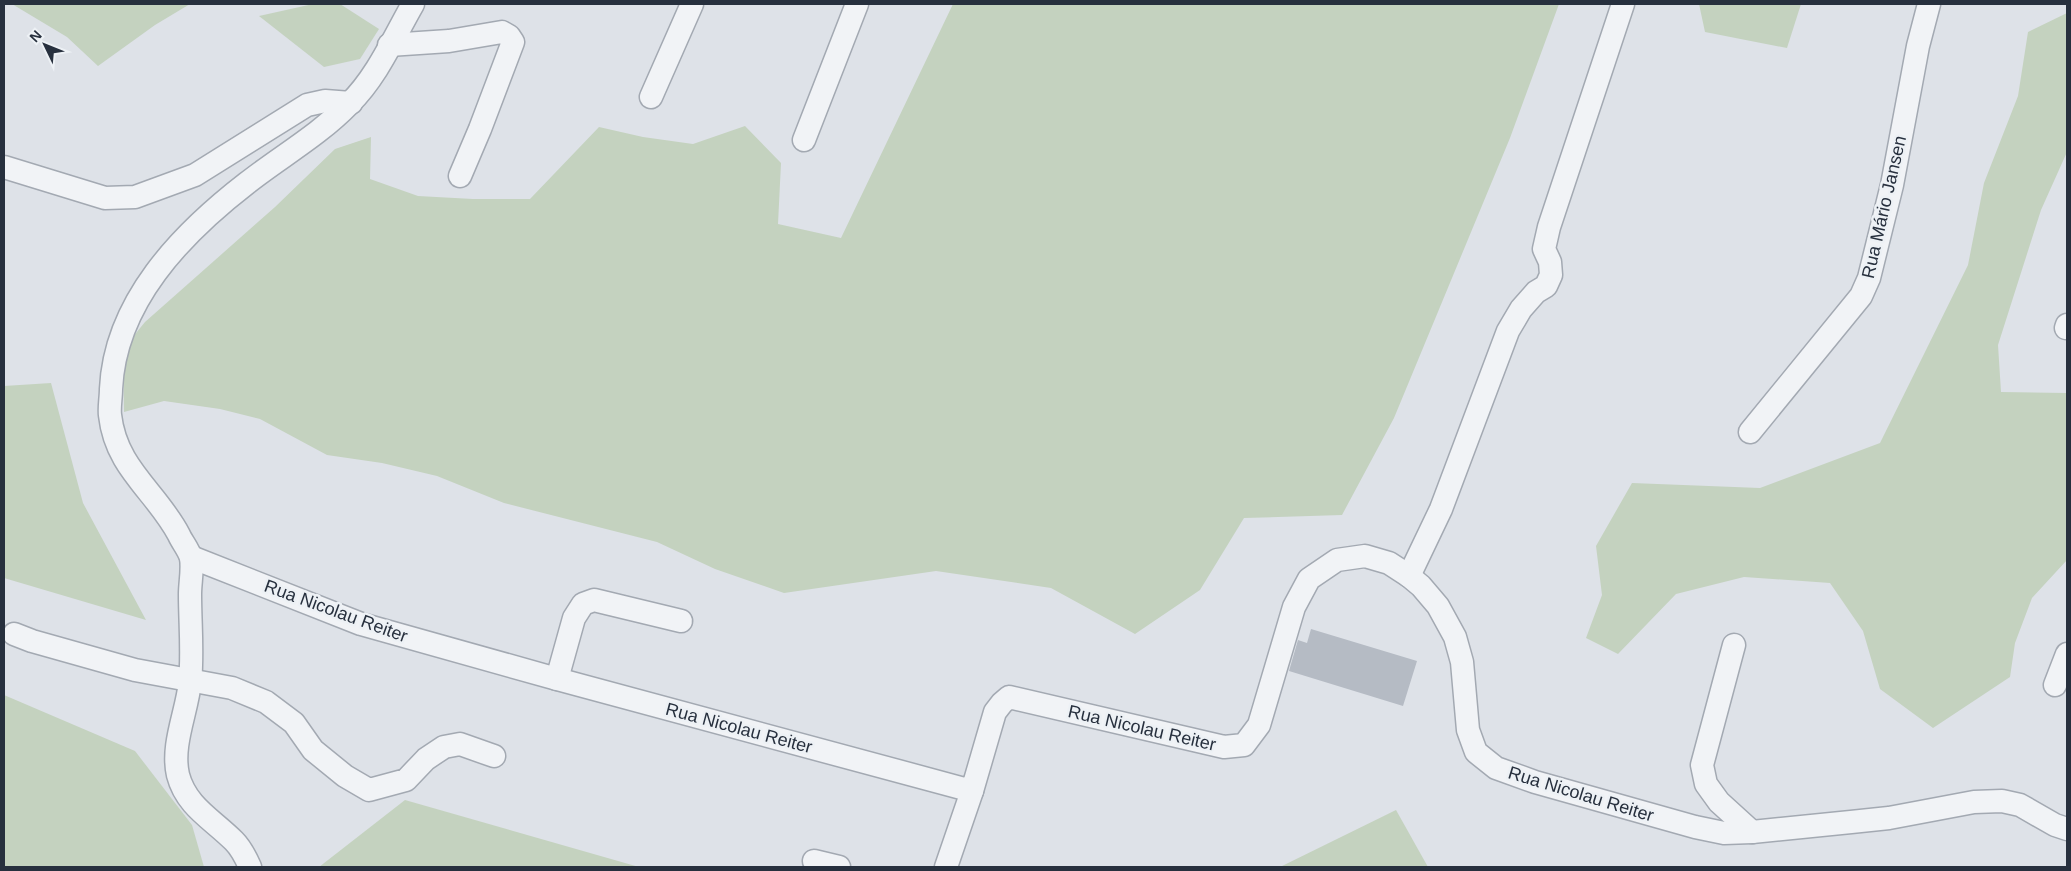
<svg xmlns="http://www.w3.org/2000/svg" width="2071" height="871" font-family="Helvetica,sans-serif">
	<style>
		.green { fill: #c4d2bf }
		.building { fill: #b5bbc4 }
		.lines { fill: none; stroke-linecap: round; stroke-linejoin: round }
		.minor-casing { stroke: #a3a9b2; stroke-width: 25 }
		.minor { stroke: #f1f3f6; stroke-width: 22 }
		.labels { text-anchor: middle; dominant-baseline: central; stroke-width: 5; stroke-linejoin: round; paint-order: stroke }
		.street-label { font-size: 18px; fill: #27303e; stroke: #edf1f5 }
	</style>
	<rect width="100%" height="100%" fill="#dee2e8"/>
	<g class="green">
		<path d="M12 4H190L155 25 98 66 67 37Z"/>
		<path d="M313 4H340L379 29 360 59 324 67 259 16Z"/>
		<path d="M953 4H1559L1510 138 1394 418 1342 515 1244 518 1200 590 1135 634 1051 588 936 571 784 593 715 569 657 542 504 503 437 476 382 463 327 455 260 419 220 409 164 401 124 412 123 349 145 322 275 207 335 149 371 137 370 179 418 196 473 199H530L599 127 643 137 693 144 745 126 781 163 778 224 841 238Z"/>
		<path d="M1699 4H1801L1787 48 1705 32Z"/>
		<path d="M2067 13V152L2041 210 1998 345 2001 392 2067 393V560L2032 598 2015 643 2010 677 1933 728 1880 689 1863 631 1830 583 1744 577 1676 594 1618 654 1586 638 1602 595 1596 546 1632 483 1760 488 1880 443 1968 265 1984 183 2018 96 2028 32Z"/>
		<path d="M51 383 83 503 146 620 4 578V386Z"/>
		<path d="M4 695 135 751 192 825 204 867H4Z"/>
		<path d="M405 800 639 867H319Z"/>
		<path d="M1396 810 1428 867H1280Z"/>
	</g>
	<path class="building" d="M1311 629 1417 661 1403 706 1289 671 1298 640 1307 643Z"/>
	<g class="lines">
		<defs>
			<g id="minor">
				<path d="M389 45 449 41 502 32 509 36 513 42 480 129 460 176"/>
				<path d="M651 97 692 4"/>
				<path d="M804 140 857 4"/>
				<path d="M4 167 105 198 135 197 195 175 307 105 325 101 351 103"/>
				<path d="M2066 328 2067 325"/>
				<path d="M1750 432 1861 296 1869 278 1892 185 1918 46 1929 4"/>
				<path d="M191 557 361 624 557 679 972 791 995 712 1002 703 1009 697 1224 747 1244 745 1259 725 1294 607 1309 579 1337 560 1365 556 1389 563 1409 576 1421 586 1438 606 1455 637 1462 662 1468 730 1476 752 1496 768 1535 782 1695 827 1724 833 1752 832 1851 822 1889 818 1974 802 2002 801 2020 805 2055 825 2067 829"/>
				<path d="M1409 576 1441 509 1508 331 1521 309 1536 292 1546 286 1551 275 1550 262 1544 249 1549 227 1623 4"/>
				<path d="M14 634 32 641 135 670 232 688 266 702 294 723 313 750 345 776 369 790 406 780 426 759 444 747 460 744 494 756"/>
				<path d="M1734 645 1702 765 1706 784 1719 802 1752 832"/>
				<path d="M557 679 574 618 583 604 594 600 681 621"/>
				<path d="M2055 685 2067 654"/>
				<path d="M814 861 839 867"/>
				<path d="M250 867C246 858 241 848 234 841 212 819 186 806 178 775 171 745 187 712 190 682 193 654 190 623 190 594 190 583 193 569 191 558 189 550 182 542 179 535 156 491 116 469 110 415 109 407 111 398 111 389 115 302 181 234 247 183 280 157 319 135 349 104 377 77 394 37 413 4"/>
				<path d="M946 867 972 791"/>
			</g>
		</defs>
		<use href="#minor" class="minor-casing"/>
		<use href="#minor" class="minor"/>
	</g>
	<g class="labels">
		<g class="street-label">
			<text transform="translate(1884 207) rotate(-77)">Rua Mário Jansen</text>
			<text transform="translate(336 611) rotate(20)">Rua Nicolau Reiter</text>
			<text transform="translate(739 728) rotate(15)">Rua Nicolau Reiter</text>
			<text transform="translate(1142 728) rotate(13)">Rua Nicolau Reiter</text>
			<text transform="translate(1581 794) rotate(17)">Rua Nicolau Reiter</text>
		</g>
	</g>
	<rect width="2071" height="871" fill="none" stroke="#27303e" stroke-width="10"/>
	<g transform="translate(45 45) rotate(313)" stroke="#edf1f5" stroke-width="4" paint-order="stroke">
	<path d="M0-4L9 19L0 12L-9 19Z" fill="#27303e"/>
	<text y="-8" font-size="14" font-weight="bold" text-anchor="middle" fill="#27303e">N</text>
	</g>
</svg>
